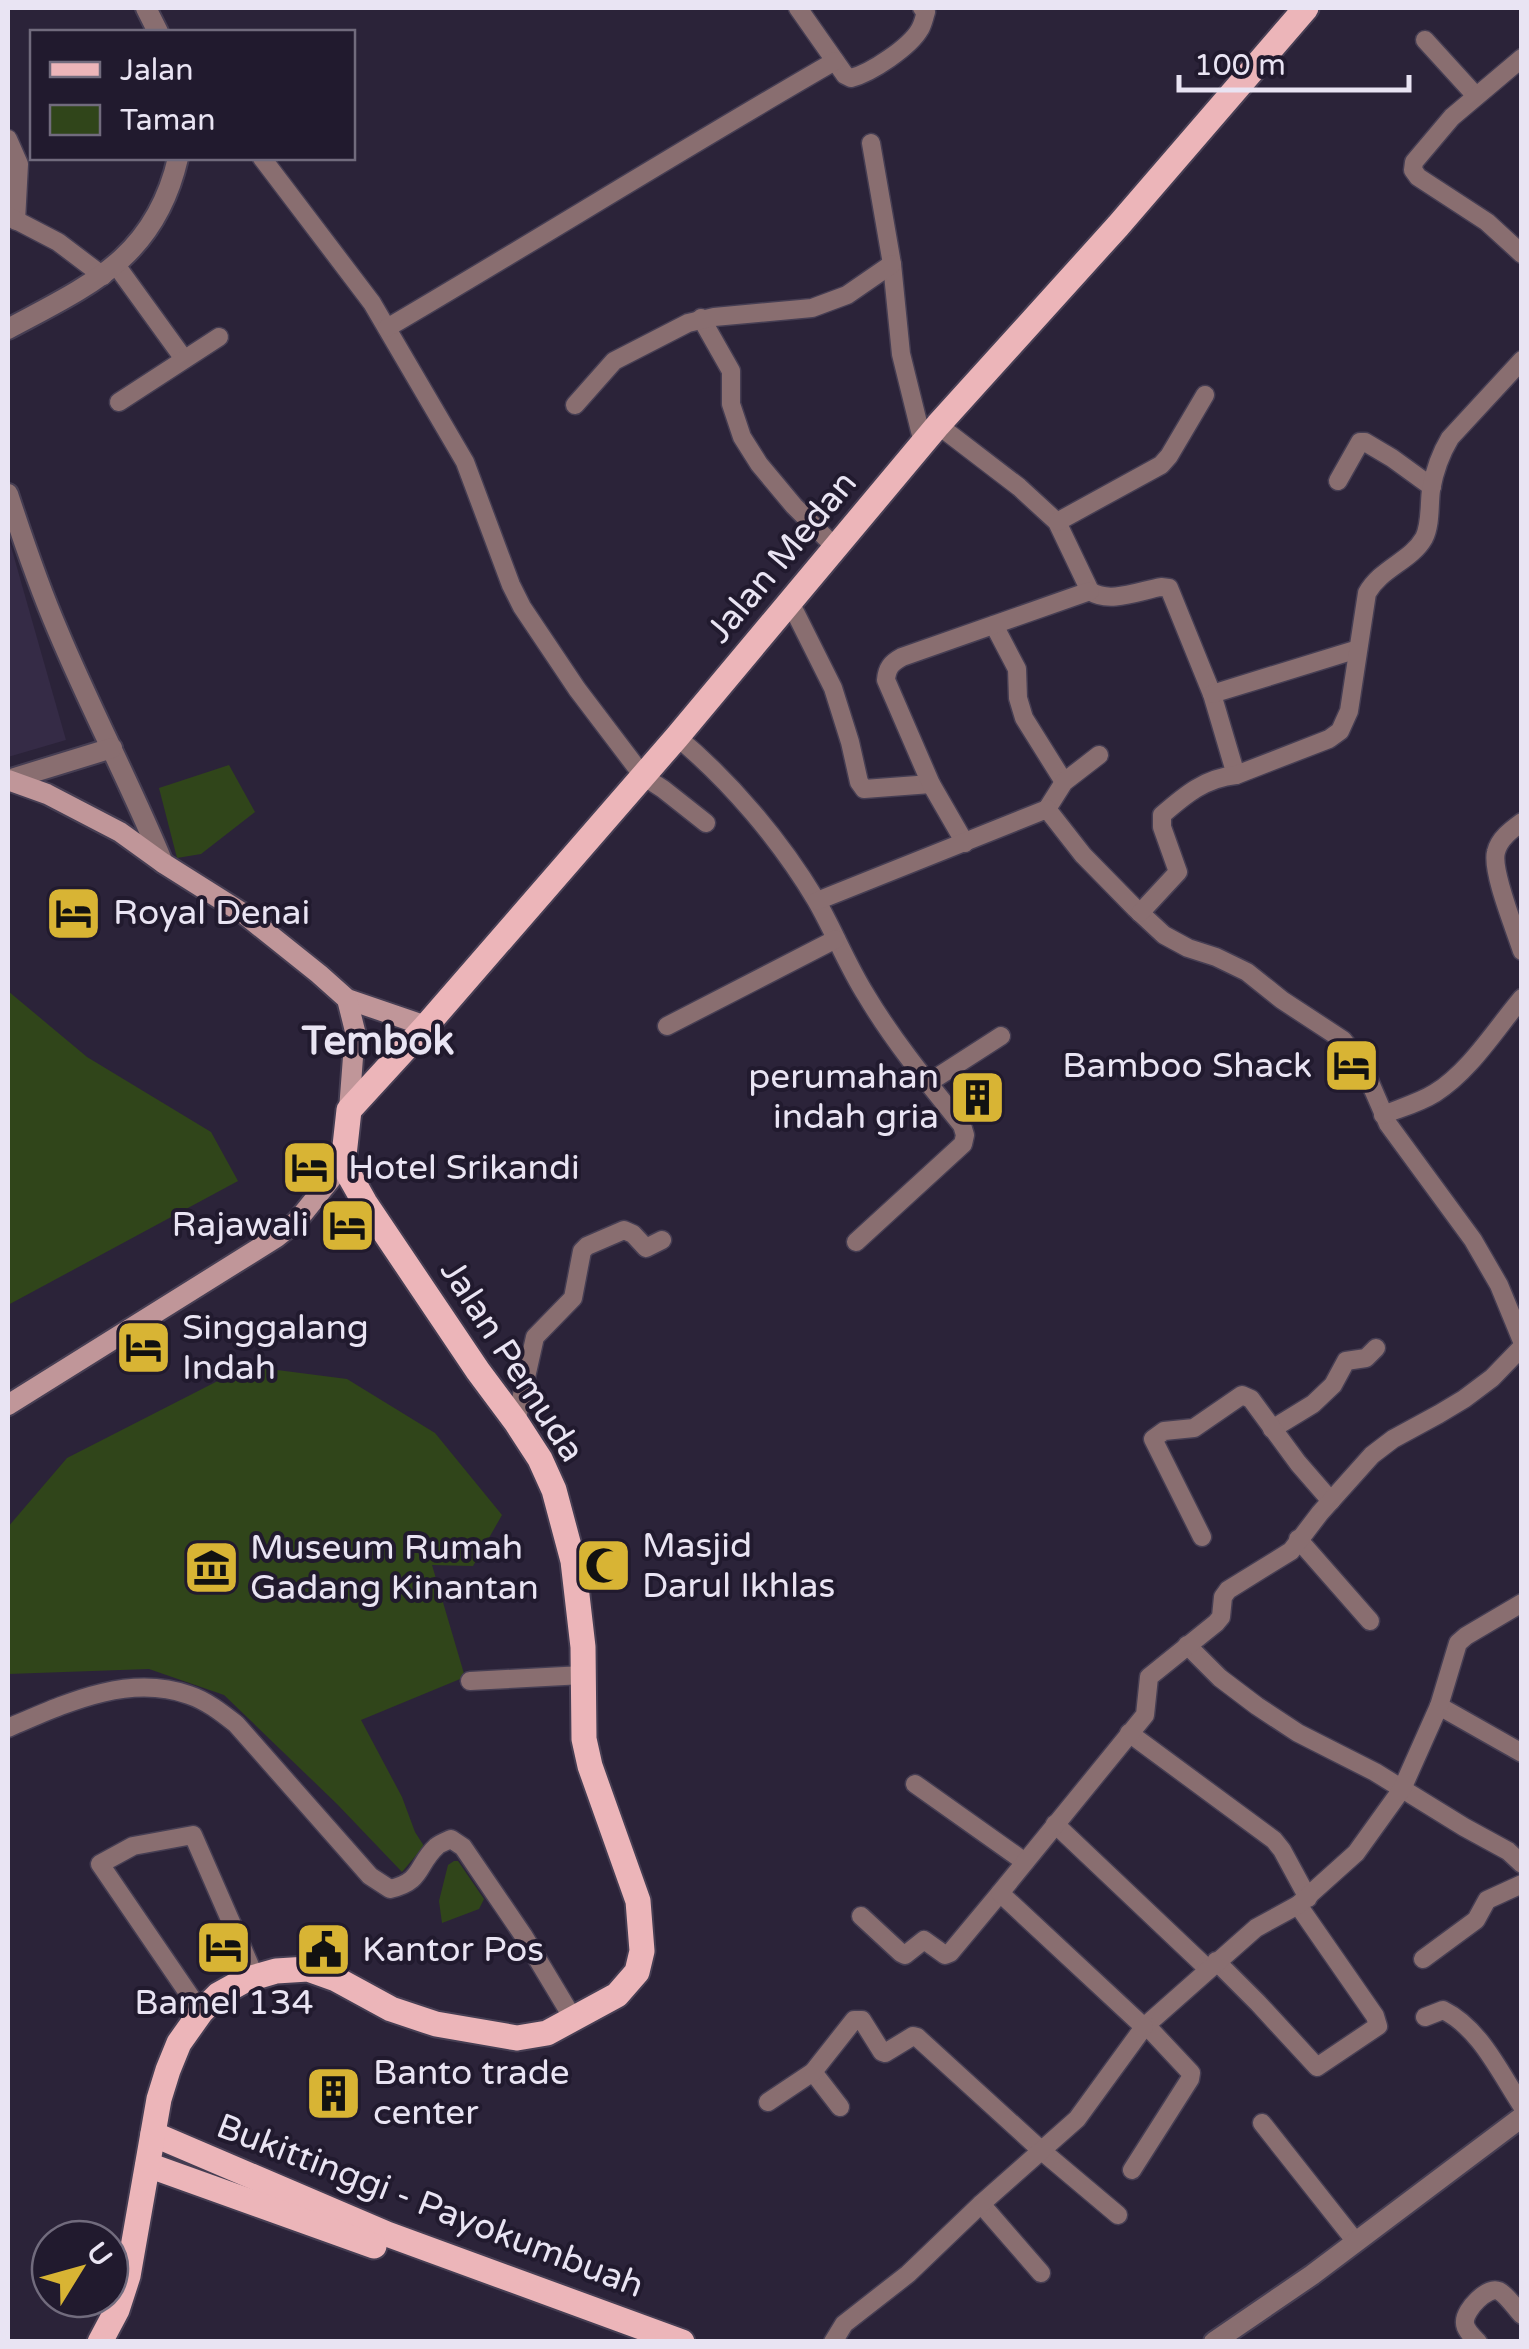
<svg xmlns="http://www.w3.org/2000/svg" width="1529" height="2349" font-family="'Varela Round',sans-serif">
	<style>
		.built { fill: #352b46 }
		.green { fill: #30451a }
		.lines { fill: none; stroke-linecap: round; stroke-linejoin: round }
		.minor-casing { stroke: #463e53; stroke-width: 21 }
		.tertiary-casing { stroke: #463e53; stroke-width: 24 }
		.secondary-casing { stroke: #463e53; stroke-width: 24 }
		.primary-casing { stroke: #463e53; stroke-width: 29 }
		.minor { stroke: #896e70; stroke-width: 18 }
		.tertiary { stroke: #896e70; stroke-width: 20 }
		.secondary { stroke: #c09699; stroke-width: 20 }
		.primary { stroke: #ecb5b9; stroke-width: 25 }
		.labels { text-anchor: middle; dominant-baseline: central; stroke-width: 8; stroke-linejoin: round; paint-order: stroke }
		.street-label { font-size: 35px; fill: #e9e4f3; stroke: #211a2e }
		.poi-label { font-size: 35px; fill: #e9e4f3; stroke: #211a2e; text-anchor: start }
		.quarter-label { font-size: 40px; font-weight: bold; fill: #e9e4f3; stroke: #211a2e }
	</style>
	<rect width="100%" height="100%" fill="#2b2339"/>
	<path class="built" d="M8 536 66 740 8 757Z"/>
	<g class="green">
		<path d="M229 765 255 812 201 854 177 858 159 788Z"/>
		<path d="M8 991 87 1057 211 1132 238 1181 8 1305Z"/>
		<path d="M247 1366 347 1379 435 1433 502 1515 473 1566 432 1565 465 1677 361 1720 402 1797 415 1832 424 1846 402 1872 337 1804 224 1695 149 1669 8 1674V1527L67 1458Z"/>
		<path d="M454 1861H458L484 1899 479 1909 442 1923 439 1901 448 1865Z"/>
	</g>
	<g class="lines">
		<defs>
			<g id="minor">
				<path d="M798 8 845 75 851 78C871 73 910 47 920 29 923 24 924 18 926 12L922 8"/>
				<path d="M1425 40 1476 96"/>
				<path d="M1522 58 1452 117 1414 162 1413 170 1418 177 1487 222 1522 254"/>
				<path d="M8 139 19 164 16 221"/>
				<path d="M871 143 892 264 901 354 923 443"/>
				<path d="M262 158 372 303 465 462 511 585 522 607 577 689 643 776 663 789 706 823"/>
				<path d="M8 216 58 242 103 276"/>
				<path d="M116 265 184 359"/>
				<path d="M701 318 731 371V404L742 437 759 464 794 506 835 547"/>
				<path d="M387 328C537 240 684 148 835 61"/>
				<path d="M119 402 219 337"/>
				<path d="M575 405 614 361 688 323 714 317 812 308 847 295 892 264"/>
				<path d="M938 425 1019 487 1057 522 1090 591C1109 604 1139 591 1161 587L1169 588 1212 694 1236 775"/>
				<path d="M1338 481 1360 442H1365L1392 458 1432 487"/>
				<path d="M1057 522 1161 465 1169 456 1205 395"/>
				<path d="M790 602 833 688 850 742 859 782 864 789 931 784"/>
				<path d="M994 625 1017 669 1018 698 1024 718 1064 782"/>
				<path d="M1212 694 1358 649"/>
				<path d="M677 737C730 781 780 840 816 900 834 931 847 965 866 995 894 1042 928 1083 962 1125L965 1135 963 1144 856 1242"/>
				<path d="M1047 809 1064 782 1099 755"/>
				<path d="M1522 822C1511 830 1499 839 1496 852 1491 871 1515 929 1522 951"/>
				<path d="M965 843 931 784 886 680C887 668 891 663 902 657L1090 591"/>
				<path d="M817 901 1047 809 1083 855 1135 908 1164 935 1188 948 1216 957 1247 972 1282 1000 1343 1040 1362 1064 1388 1124 1473 1240 1499 1285 1522 1341"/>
				<path d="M1140 913 1178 872 1162 827V815C1185 795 1205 778 1236 775L1329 739 1340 731 1349 711 1367 593C1381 568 1411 561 1424 538 1431 524 1429 505 1431 490 1434 473 1441 453 1450 438L1522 360"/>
				<path d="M667 1026 836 939"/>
				<path d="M928 1083 1001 1036"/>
				<path d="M1383 1115C1400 1108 1419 1103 1435 1093 1470 1071 1495 1030 1522 998"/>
				<path d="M516 1422 535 1337 573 1298 582 1251 587 1246 624 1230 633 1234 646 1248 662 1240"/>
				<path d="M1272 1429 1313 1404 1333 1385 1346 1361 1366 1358 1376 1348"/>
				<path d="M1202 1537 1153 1439 1164 1431 1194 1428 1242 1395 1251 1399 1298 1463 1331 1501"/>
				<path d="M1298 1539 1370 1621"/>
				<path d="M1187 1645 1220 1678 1257 1706 1298 1733 1375 1772 1464 1827 1508 1851 1522 1864"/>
				<path d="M470 1681 583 1675"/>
				<path d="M1439 1706 1522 1753"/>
				<path d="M8 1728C64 1704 127 1673 189 1695 207 1701 222 1713 236 1724L370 1876 390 1889C424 1881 416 1865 437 1846 439 1844 449 1840 451 1839L463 1847 523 1935 574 2020"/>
				<path d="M1129 1733 1274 1840 1282 1850 1308 1898"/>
				<path d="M915 1784 1025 1862"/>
				<path d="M1055 1824 1208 1969"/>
				<path d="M861 1916 901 1953 905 1955 924 1940 945 1955 950 1953 1000 1893"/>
				<path d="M1423 1959 1476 1920 1487 1900 1522 1884"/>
				<path d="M1216 1961 1258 2003 1317 2067 1378 2026 1375 2016 1298 1905"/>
				<path d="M201 2012 100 1864 133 1846 193 1835 255 1977"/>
				<path d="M1425 2017 1443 2010C1480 2028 1500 2073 1522 2106"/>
				<path d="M1144 2027 1256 1928 1298 1905 1356 1853 1402 1789 1439 1706 1458 1643 1466 1636 1522 1603"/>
				<path d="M813 2072 840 2107"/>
				<path d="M768 2102 813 2072 854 2020H862L882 2052 885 2053 913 2036 917 2037 1042 2151 1118 2215"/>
				<path d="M1262 2123 1356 2242"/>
				<path d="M1132 2170 1190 2079 1191 2073 1146 2025"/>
				<path d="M981 2204 1041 2273"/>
				<path d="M833 2342 844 2324 908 2274 981 2204 1077 2119 1144 2027 1000 1893 1145 1715 1149 1677 1216 1623 1221 1617 1223 1597 1228 1590 1291 1551 1320 1513 1372 1455 1393 1439 1439 1414 1464 1399 1492 1378 1522 1347"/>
				<path d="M1478 2342C1472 2336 1464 2329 1465 2321 1465 2310 1487 2286 1499 2291 1507 2295 1515 2308 1522 2315"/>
			</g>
			<g id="tertiary">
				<path d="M146 8 158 32"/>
				<path d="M8 329C90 285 155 258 178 158"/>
				<path d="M8 494C23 540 39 587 58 631 91 710 131 785 163 863"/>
				<path d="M8 780 112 748"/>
				<path d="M1214 2342 1312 2275 1522 2117"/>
			</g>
			<g id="secondary">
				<path d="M8 780 47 794 120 832 163 863 244 914 319 974 347 999 426 1026"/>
				<path d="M347 999 355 1031 349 1110"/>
				<path d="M8 1405 277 1237 297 1221 343 1164"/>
			</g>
			<g id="primary">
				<path d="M153 2134 387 2234 682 2342"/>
				<path d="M148 2165 374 2246"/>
				<path d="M100 2342 117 2310 128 2276 159 2099 168 2070 179 2043 201 2012 218 1995 245 1980 276 1971 308 1969 336 1979 391 2009 436 2024 517 2038 547 2033 617 1995 637 1972 642 1951 638 1901 590 1766 584 1739 583 1647 573 1561 554 1490 540 1459 516 1422 478 1371 365 1203 343 1164 349 1110 426 1026 677 737 938 425 1118 226 1306 8"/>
			</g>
		</defs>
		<use href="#minor" class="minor-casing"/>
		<use href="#tertiary" class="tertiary-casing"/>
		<use href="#secondary" class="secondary-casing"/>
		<use href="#primary" class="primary-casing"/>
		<use href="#minor" class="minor"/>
		<use href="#tertiary" class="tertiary"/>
		<use href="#secondary" class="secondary"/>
		<use href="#primary" class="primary"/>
	</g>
	<defs>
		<symbol id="hotel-square" viewBox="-11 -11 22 22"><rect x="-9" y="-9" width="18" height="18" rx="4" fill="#d8b434" stroke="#211a2e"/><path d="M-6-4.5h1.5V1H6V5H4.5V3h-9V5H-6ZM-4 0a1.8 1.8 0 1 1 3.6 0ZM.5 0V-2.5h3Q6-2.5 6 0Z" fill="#111"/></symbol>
		<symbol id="building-square" viewBox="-11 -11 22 22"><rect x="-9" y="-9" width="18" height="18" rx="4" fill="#d8b434" stroke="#211a2e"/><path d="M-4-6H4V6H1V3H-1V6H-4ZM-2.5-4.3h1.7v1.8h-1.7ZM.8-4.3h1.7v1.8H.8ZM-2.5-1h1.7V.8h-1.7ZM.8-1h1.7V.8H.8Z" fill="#111"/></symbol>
		<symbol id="mosque-square" viewBox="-11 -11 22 22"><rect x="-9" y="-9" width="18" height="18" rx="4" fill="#d8b434" stroke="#211a2e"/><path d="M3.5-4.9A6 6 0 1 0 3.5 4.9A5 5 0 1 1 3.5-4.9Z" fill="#111"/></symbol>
		<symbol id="museum-square" viewBox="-11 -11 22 22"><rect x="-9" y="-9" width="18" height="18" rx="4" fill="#d8b434" stroke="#211a2e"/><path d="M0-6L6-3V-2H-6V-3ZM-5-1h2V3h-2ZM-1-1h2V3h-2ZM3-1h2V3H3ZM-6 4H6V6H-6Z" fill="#111"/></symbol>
		<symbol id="civic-square" viewBox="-11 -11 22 22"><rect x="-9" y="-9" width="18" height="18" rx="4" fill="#d8b434" stroke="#211a2e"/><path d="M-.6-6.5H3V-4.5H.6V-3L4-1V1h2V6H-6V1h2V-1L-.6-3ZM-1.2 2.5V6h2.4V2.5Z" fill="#111"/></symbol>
	</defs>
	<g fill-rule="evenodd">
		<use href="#hotel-square" x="42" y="882" width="63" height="63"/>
		<use href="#hotel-square" x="1320" y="1034" width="63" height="63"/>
		<use href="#building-square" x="946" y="1066" width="63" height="63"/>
		<use href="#hotel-square" x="278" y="1136" width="63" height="63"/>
		<use href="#hotel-square" x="316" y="1194" width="63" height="63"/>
		<use href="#hotel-square" x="112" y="1316" width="63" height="63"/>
		<use href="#mosque-square" x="572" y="1534" width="63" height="63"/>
		<use href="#museum-square" x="180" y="1536" width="63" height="63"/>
		<use href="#hotel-square" x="192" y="1916" width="63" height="63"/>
		<use href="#civic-square" x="292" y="1918" width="63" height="63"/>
		<use href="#building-square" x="302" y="2062" width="63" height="63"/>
	</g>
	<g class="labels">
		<g class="street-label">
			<text transform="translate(782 557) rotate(-50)">Jalan Medan</text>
			<text transform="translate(512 1361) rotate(57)">Jalan Pemuda</text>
			<text transform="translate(430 2206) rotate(21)">Bukittinggi - Payokumbuah</text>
		</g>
		<g class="poi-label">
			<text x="113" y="913">Royal Denai</text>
			<text x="1312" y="1066" text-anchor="end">Bamboo Shack</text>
			<text x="939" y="1077" text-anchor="end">perumahan<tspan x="939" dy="40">indah gria</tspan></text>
			<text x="348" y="1168">Hotel Srikandi</text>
			<text x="309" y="1225" text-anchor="end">Rajawali</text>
			<text x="182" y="1328">Singgalang<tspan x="182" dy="40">Indah</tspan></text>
			<text x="642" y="1546">Masjid<tspan x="642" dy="40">Darul Ikhlas</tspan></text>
			<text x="250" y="1548">Museum Rumah<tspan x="250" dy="40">Gadang Kinantan</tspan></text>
			<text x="362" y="1950">Kantor Pos</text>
			<text x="224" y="2003" text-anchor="middle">Bamel 134</text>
			<text x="373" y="2073">Banto trade<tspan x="373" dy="40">center</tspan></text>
		</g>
		<g class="quarter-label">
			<text x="378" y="1041">Tembok</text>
		</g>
	</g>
	<rect width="1529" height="2349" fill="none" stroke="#e9e4f3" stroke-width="20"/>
	<rect x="30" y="30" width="325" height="130" fill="#211a2e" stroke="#716b7d" stroke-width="2.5"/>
	<rect x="50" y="62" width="50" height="15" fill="#ecb5b9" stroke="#716b7d" stroke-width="2.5"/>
	<text x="120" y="80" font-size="30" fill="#e9e4f3">Jalan</text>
	<rect x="50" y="105" width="50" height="30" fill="#30451a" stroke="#716b7d" stroke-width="2.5"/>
	<text x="120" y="130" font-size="30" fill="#e9e4f3">Taman</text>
	<g transform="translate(80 2269) rotate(53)"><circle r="48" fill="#211a2e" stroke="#716b7d" stroke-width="2.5"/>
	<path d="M0-8L18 38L0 25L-18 38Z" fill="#d8b434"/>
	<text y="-15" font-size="28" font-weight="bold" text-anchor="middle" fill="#e9e4f3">U</text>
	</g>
	<path d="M1179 75v15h230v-15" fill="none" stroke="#e9e4f3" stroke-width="5"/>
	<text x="1194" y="75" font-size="30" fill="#e9e4f3" stroke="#211a2e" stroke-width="8" paint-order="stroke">100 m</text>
</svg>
